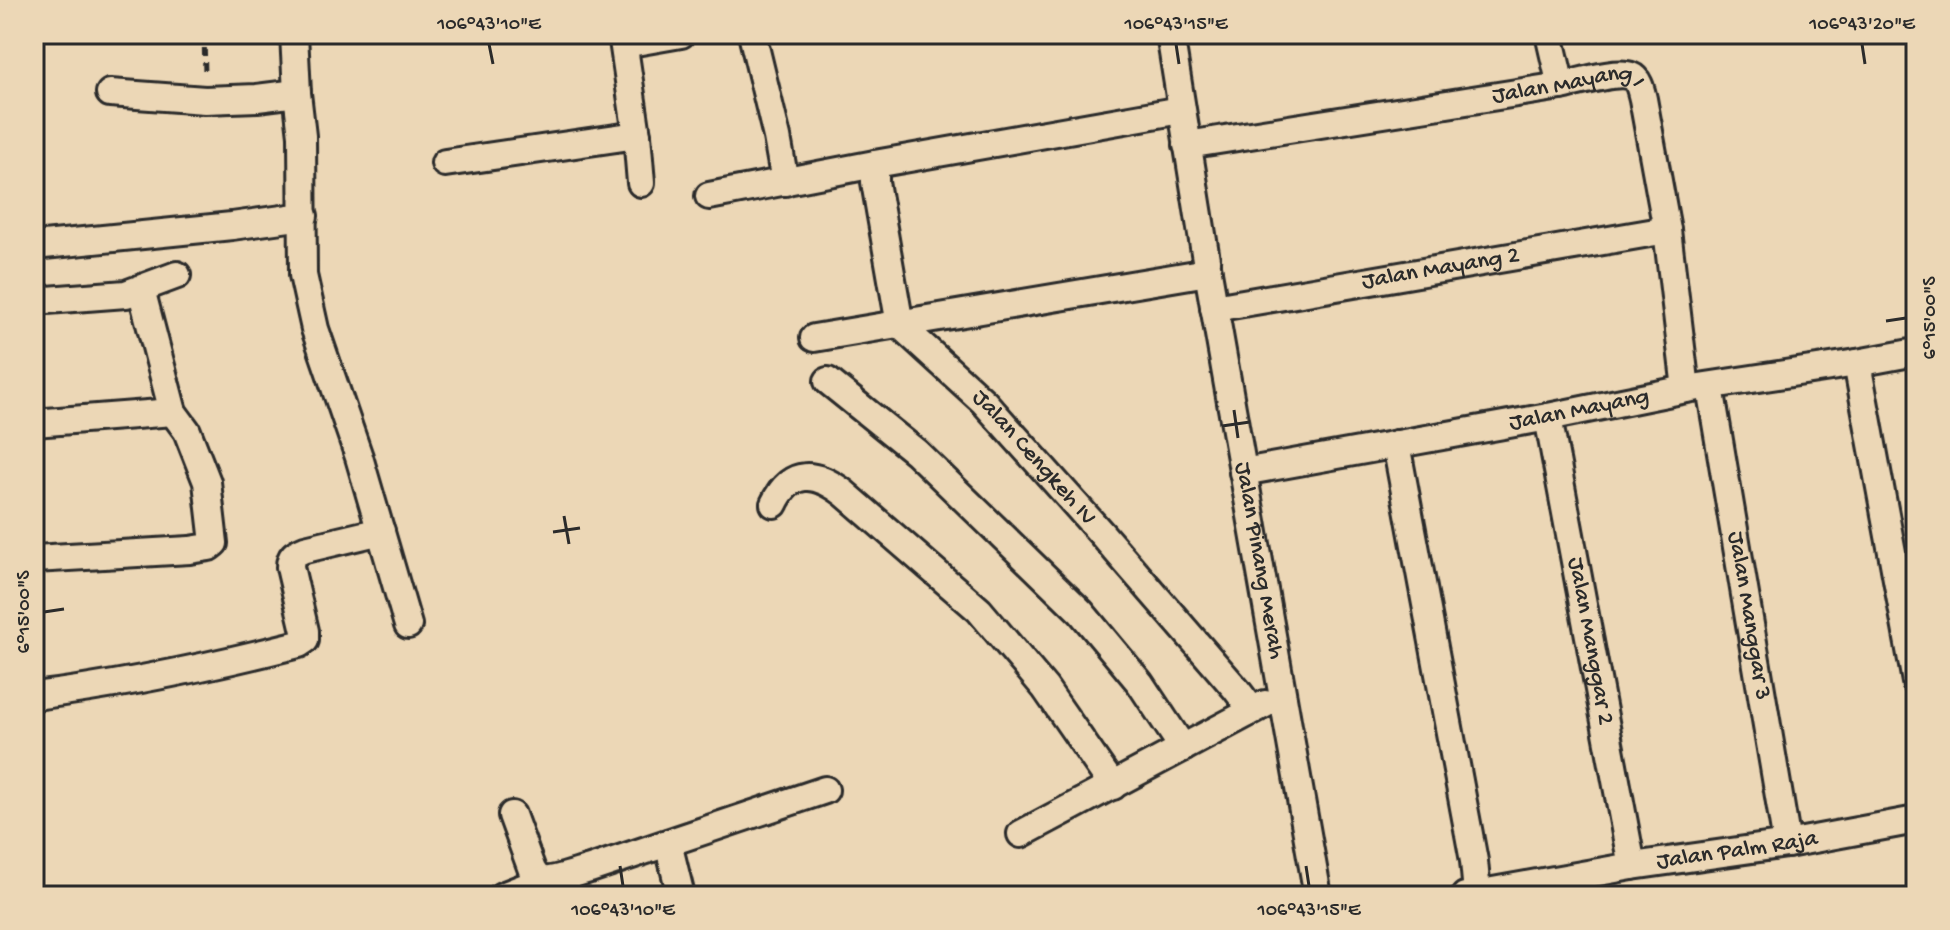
<svg xmlns="http://www.w3.org/2000/svg" width="1950" height="930" font-family="'Gochi Hand',sans-serif">
	<style>
		.lines { fill: none; stroke-linecap: round; stroke-linejoin: round }
		.minor-casing { stroke: #2b2b2b; stroke-width: 32 }
		.path { stroke: #2b2b2b; stroke-width: 5; stroke-dasharray: 8 6; stroke-linecap: butt }
		.minor { stroke: #ecd7b6; stroke-width: 26 }
		.ticks { fill: none; stroke: #2b2b2b; stroke-width: 3 }
		.labels { text-anchor: middle; dominant-baseline: central; stroke-width: 8; stroke-linejoin: round; paint-order: stroke }
		.street-label { font-size: 24px; fill: #2b2b2b; stroke: #ecd7b6 }
		.neatline { fill: none; stroke: #2b2b2b; stroke-width: 3 }
		.ticks-label { font-size: 20px; text-anchor: middle; fill: #2b2b2b }
	</style>
	<rect width="100%" height="100%" fill="#ecd7b6"/>
	<filter id="ink" filterUnits="userSpaceOnUse"><feTurbulence type="fractalNoise" baseFrequency=".0125" numOctaves="2"/><feDisplacementMap in="SourceGraphic" scale="16" xChannelSelector="R" yChannelSelector="G"/><feConvolveMatrix kernelMatrix="1 2 1 2 8 2 1 2 1" color-interpolation-filters="sRGB"/></filter>
	<g filter="url(#ink)">
		<g class="lines">
			<defs>
				<g id="minor">
					<path d="M294 34 297 93 302 136 303 275 315 329 359 457 408 625"/>
					<path d="M622 34 637 135 641 183"/>
					<path d="M752 34 777 137 785 182"/>
					<path id="s1" d="M1170 34 1208 272 1318 896"/>
					<path d="M1549 34 1561 86"/>
					<path d="M624 44 681 34"/>
					<path d="M110 93 205 100 257 98 297 93"/>
					<path id="s2" d="M1187 145 1561 86C1577 83 1617 70 1631 76 1639 79 1641 91 1643 99L1667 230 1686 389"/>
					<path d="M445 163 637 135"/>
					<path id="s3" d="M875 164V182L900 325 984 402 1101 533 1236 689 1252 710"/>
					<path d="M709 196 875 164 1181 110"/>
					<path d="M34 246 232 226 304 216"/>
					<path d="M34 301 126 294 177 275"/>
					<path id="s4" d="M1214 308 1667 230"/>
					<path d="M814 338 1208 272"/>
					<path d="M1857 363 1916 682"/>
					<path d="M828 381 916 452 1081 612 1140 683 1183 748"/>
					<path id="s5" d="M1710 387 1787 844"/>
					<path id="s6" d="M1548 417 1632 866"/>
					<path d="M34 423 173 412"/>
					<path d="M1396 444 1474 861 1477 893"/>
					<path id="s7" d="M1243 472 1548 417 1686 389 1857 363 1916 352"/>
					<path d="M774 504C791 468 816 472 844 493L979 610 1045 688 1113 786"/>
					<path d="M34 559 190 550 209 547 214 543 207 482 187 431 173 412 141 289"/>
					<path d="M34 696C123 685 212 666 299 644L305 640V631L290 567C290 556 295 553 305 549L381 531"/>
					<path d="M512 815 532 870C535 875 537 878 542 880 553 882 578 872 590 869L825 790"/>
					<path d="M1021 834 1265 704"/>
					<path d="M668 843 681 896"/>
					<path d="M502 896 543 880"/>
					<path id="s8" d="M1465 896 1632 866 1787 844 1916 820"/>
				</g>
			</defs>
			<use href="#minor" class="minor-casing"/>
			<path class="path" d="M204 34 205 75"/>
			<use href="#minor" class="minor"/>
		</g>
	</g>
	<path class="ticks" d="M489 44 493 64M1176 44 1179 64M1862 44 1865 64M1886 321 1906 318M1234 410 1238 438M1222 426 1250 422M564 516 569 544M553 532 580 528M44 612 64 609M620 866 623 886M1306 866 1309 886"/>
	<g class="labels">
		<g class="street-label">
			<text stroke="none"><textPath href="#s2" startOffset="386">Jalan Mayang I</textPath></text>
			<text stroke="none"><textPath href="#s4" startOffset="230">Jalan Mayang 2</textPath></text>
			<text stroke="none"><textPath href="#s7" startOffset="342">Jalan Mayang</textPath></text>
			<text stroke="none"><textPath href="#s3" startOffset="352">Jalan Cengkeh IV</textPath></text>
			<text stroke="none"><textPath href="#s1" startOffset="534">Jalan Pinang Merah</textPath></text>
			<text stroke="none"><textPath href="#s5" startOffset="232">Jalan Manggar 3</textPath></text>
			<text stroke="none"><textPath href="#s6" startOffset="228">Jalan Manggar 2</textPath></text>
			<text stroke="none"><textPath href="#s8" startOffset="276">Jalan Palm Raja</textPath></text>
		</g>
	</g>
	<rect width="1950" height="930" fill="none" stroke="#ecd7b6" stroke-width="88"/>
	<rect x="44" y="44" width="1862" height="842" class="neatline"/>
	<g class="ticks-label">
		<text x="489" y="29">106°43'10"E</text>
		<text x="1176" y="29">106°43'15"E</text>
		<text x="1862" y="29">106°43'20"E</text>
		<text transform="translate(1928 318) rotate(-90)" y="7">6°15'00"S</text>
		<text transform="translate(22 612) rotate(-90)" y="7">6°15'00"S</text>
		<text x="623" y="915">106°43'10"E</text>
		<text x="1309" y="915">106°43'15"E</text>
	</g>
</svg>
